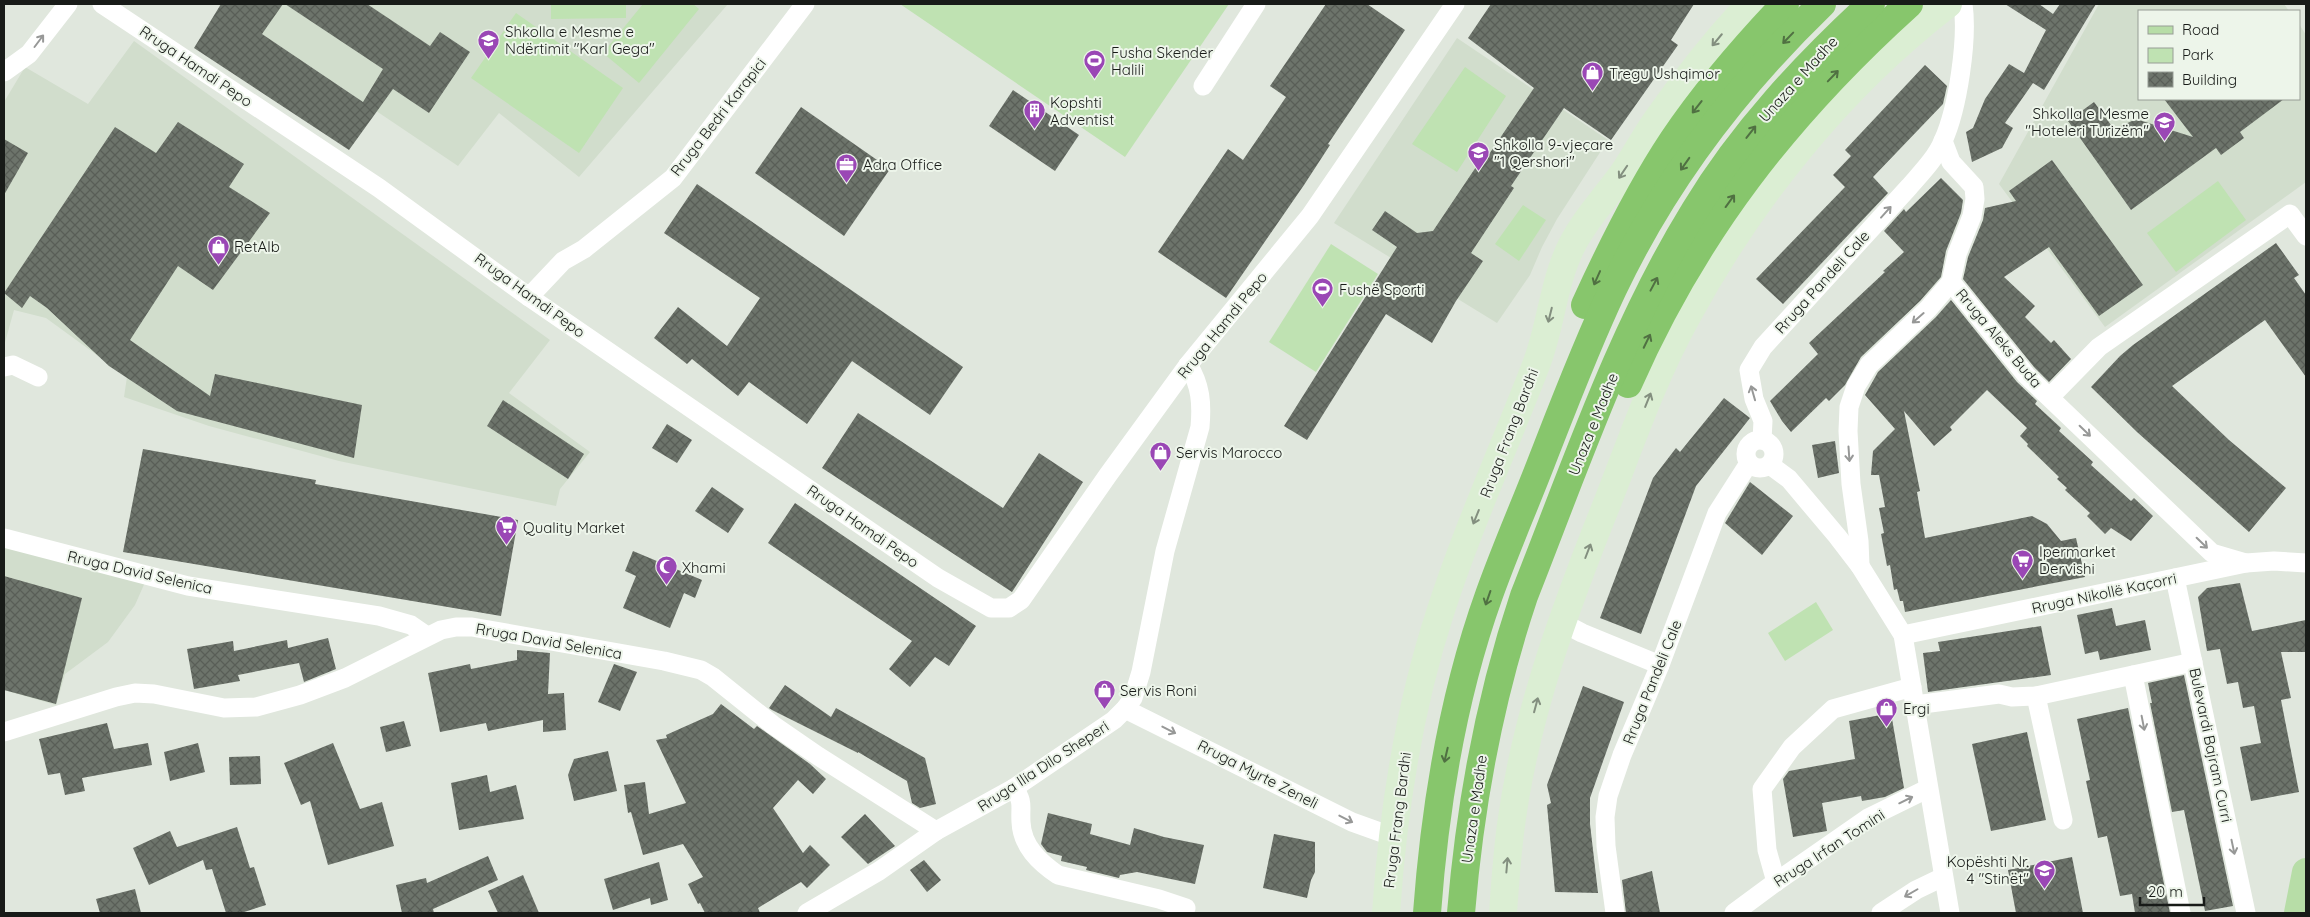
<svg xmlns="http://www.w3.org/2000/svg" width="2310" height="917" font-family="Quicksand,sans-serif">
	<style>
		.built { fill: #d1ddcc }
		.green { fill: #bfe2b2 }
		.building { fill: url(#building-cross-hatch) }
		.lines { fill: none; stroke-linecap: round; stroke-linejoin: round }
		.street { stroke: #fff; stroke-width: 19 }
		.secondary { stroke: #dbeed3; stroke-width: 28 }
		.primary { stroke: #b7dda7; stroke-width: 28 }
		.highway { stroke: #87c66c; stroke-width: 28 }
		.oneway { stroke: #507042 }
		.oneway2 { stroke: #838f7f }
		.oneway3 { stroke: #979897 }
		.labels { text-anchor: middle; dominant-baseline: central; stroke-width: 4; stroke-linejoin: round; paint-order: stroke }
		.poi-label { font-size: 15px; fill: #181b18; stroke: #edf5ea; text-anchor: start }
		.street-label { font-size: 15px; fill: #181b18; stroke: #edf5ea }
	</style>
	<defs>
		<pattern id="building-cross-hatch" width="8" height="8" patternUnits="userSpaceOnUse" patternTransform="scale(1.25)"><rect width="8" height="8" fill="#6d746b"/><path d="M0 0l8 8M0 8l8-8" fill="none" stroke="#595e57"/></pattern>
	</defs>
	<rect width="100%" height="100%" fill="#e0e7dd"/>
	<g class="built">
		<path d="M217 4H728L579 177 499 113 458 166Z"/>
		<path d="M2099 4H2284L2289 11H2139V99H2299V24L2306 35V182L2105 327 1999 184Z"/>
		<path d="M1457 38 1608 140 1557 219 1542 247 1530 275 1497 323 1334 223Z"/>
		<path d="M134 41 550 340 509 393 590 452 560 489 556 506 339 461 209 426 124 397 127 377 46 318 14 310 4 346V102L25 67 88 104Z"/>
		<path d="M4 544 146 580 135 605 108 642 65 674 56 705 4 690Z"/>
	</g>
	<g class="green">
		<path d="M551 4H626V18L551 19Z"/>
		<path d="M643 4H693L699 9 639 83 603 53Z"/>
		<path d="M900 4H1229L1125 157Z"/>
		<path d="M516 13 623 88 579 153 471 78Z"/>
		<path d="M1465 67 1506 96 1457 172 1412 144Z"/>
		<path d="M2218 181 2246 220 2176 272 2147 233Z"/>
		<path d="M1523 205 1546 220 1519 261 1495 244Z"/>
		<path d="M1331 244 1378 274 1316 372 1269 342Z"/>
		<path d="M1816 602 1833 630 1785 661 1768 633Z"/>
	</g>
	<g class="building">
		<path d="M221 4H283L262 34 363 102 383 69 285 4H367L430 46 440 32 470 52 429 113 393 89 349 150 194 48Z"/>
		<path d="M1326 4H1367L1405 30 1328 144 1330 145 1304 185 1226 298 1158 252 1228 149 1243 160 1286 97 1270 86Z"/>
		<path d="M1491 4H1694L1671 40 1678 45 1611 140 1564 108 1511 186 1514 188 1471 253 1483 261 1456 301 1432 343 1386 314 1307 440 1284 426 1397 247 1372 230 1385 211 1417 233 1433 231 1478 164 1481 166 1534 88 1468 38Z"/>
		<path d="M2005 4H2039L2053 14 2060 4H2096L2044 90 2033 83 2005 123 2013 128 2002 148 1972 162 1966 132 1973 128 1985 99 2009 64 2024 73 2046 30Z"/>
		<path d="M1925 65 1947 86 1943 104 1873 177 1888 193 1783 304 1756 279 1845 187 1833 175 1851 156 1845 150Z"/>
		<path d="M1013 90 1079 135 1055 171 989 126Z"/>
		<path d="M2164 99H2284L2240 132 2244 138 2221 155 2216 148 2131 210 2068 121 2094 102 2114 129 2132 121 2139 120 2193 137Z"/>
		<path d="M801 107 890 169 844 236 755 173Z"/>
		<path d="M178 122 244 164 229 187 270 213 213 290 178 266 130 340 210 396 215 374 362 405 354 458 177 411 109 366 47 308 30 296 22 308 4 293 115 127 156 153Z"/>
		<path d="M4 139 28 153 4 195Z"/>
		<path d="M2052 160 2143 285 2099 316 2049 247 2004 277 2035 306 2025 317 2051 343 2054 340 2071 359 2049 382 2034 367 1963 279 1968 257 1983 220 1985 208 2016 201 2009 191Z"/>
		<path d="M1941 178 1963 200 1961 213 1946 251 1941 277 1920 301 1861 357 1845 385 1829 401 1826 398 1791 432 1782 421 1770 401 1818 354 1809 343 1885 272 1883 271 1904 252 1884 231 1904 209 1906 212Z"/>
		<path d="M697 184 963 367 930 415 852 361 807 424 749 382 738 396 692 359 687 364 654 338 678 307 727 346 760 298 664 233Z"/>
		<path d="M2276 243 2299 275 2294 278 2306 295V377L2265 320 2172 386 2229 440 2286 488 2249 532 2137 432 2091 387 2120 356 2133 345Z"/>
		<path d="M1951 300 2017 382 2037 401 2035 404 2061 428 2059 431 2093 462 2091 465 2131 501 2134 498 2153 516 2131 541 2111 528 2105 534 2087 516 2090 513 2065 490 2067 488 2057 479 2059 477 2027 446 2028 444 2020 436 2027 428 1987 390 1950 427 1952 430 1934 446 1904 411 1920 491 1917 492 1925 538 2032 516 2047 524 2061 541 2076 538 2085 577 1905 612 1903 601H1900L1897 589 1894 590 1890 565 1887 566 1881 534 1884 533 1879 508 1885 507 1879 475H1871L1873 451 1895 429 1865 395 1878 372 1936 317Z"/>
		<path d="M1724 398 1750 418 1696 486 1641 634 1600 618 1653 478 1676 448 1680 452Z"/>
		<path d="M503 400 584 454 568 479 487 426Z"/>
		<path d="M858 413 1003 508 1039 453 1083 482 1012 592 822 468Z"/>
		<path d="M667 424 692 440 677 463 652 448Z"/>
		<path d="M1835 441 1839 473 1818 478 1812 445Z"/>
		<path d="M143 449 316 480 315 484 518 520 501 616 123 552Z"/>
		<path d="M1750 482 1793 516 1762 555 1725 523Z"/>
		<path d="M712 487 744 509 728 533 695 511Z"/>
		<path d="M795 503 976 626 949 666 935 657 910 687 889 669 912 641 768 543Z"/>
		<path d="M633 551 702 580 695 598 684 593 670 628 623 608 636 576 625 571Z"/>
		<path d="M4 576 82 598 56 704 4 690Z"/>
		<path d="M2240 583 2252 631 2306 620V652H2281L2291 698 2281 700 2299 792 2251 801 2240 747 2261 743 2254 706 2243 708 2238 682 2227 684 2220 649 2207 651 2198 597 2207 588Z"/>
		<path d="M2112 608 2116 626 2145 620 2151 650 2100 660 2098 651 2085 654 2077 615Z"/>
		<path d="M2041 626 2051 675 1928 692 1923 653 1940 651 1938 642Z"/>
		<path d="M328 638 336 669 304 682 299 663 238 675 240 681 194 689 187 649 233 641 234 651 287 640 288 648Z"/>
		<path d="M517 650 550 653 548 694 564 693 566 730 543 732V720L488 731 486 723 440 732 428 673 470 664 471 669 517 660Z"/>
		<path d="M614 664 637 672 620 711 598 702Z"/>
		<path d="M2184 675 2233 906 2205 911 2184 810 2172 812 2150 703H2152L2148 683Z"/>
		<path d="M785 685 831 717 836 708 925 758 936 804 920 808 912 803 907 781 858 752V753L772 710 769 708Z"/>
		<path d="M1583 686 1624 702 1590 798V824L1598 893 1555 892 1547 805 1551 803 1547 785Z"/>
		<path d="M721 704 754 729 757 726 810 764 826 779 813 794 798 780 773 808 803 853 810 845 830 865 807 888 801 882 758 908 760 913H705L700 903 698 904 688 884 703 877 683 844 643 855 631 812 628 813 624 785 645 782 649 814 686 803 656 740 667 738 666 735 713 714Z"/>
		<path d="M2128 708 2170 913H2135L2132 894 2120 896 2107 836 2098 838 2086 781 2090 780 2077 719Z"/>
		<path d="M1891 713 1904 788 1885 797 1862 801 1861 796 1822 803 1827 831 1793 837 1783 779 1789 771 1855 759 1849 721Z"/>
		<path d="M404 721 411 746 386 752 380 727Z"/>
		<path d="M107 723 114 749 148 743 152 765 82 778 85 791 65 795 60 773 48 775 39 739Z"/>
		<path d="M2027 732 2046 820 1991 831 1972 744Z"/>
		<path d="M198 743 205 772 170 781 164 752Z"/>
		<path d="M333 743 360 809 382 802 394 846 328 865 310 801 301 805 284 763Z"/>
		<path d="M608 751 617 791 574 801 568 775 574 759Z"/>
		<path d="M260 756 261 784 230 785 229 757Z"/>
		<path d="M487 775 490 792 516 785 524 819 459 830 451 783Z"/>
		<path d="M1048 813 1092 824 1090 834 1130 845 1134 828 1164 837 1204 845 1195 884 1137 872 1120 875 1119 878 1086 870 1087 867 1061 861 1062 856 1047 852 1041 844Z"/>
		<path d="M865 814 895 846 868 864 841 837Z"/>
		<path d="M237 827 250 868 254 867 266 905 241 913H226L212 869 206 870 203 860 149 885 133 848 170 831 177 847Z"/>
		<path d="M1274 834 1315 842V872L1311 880 1307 898 1263 888Z"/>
		<path d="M488 856 498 880 433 909 434 913H402L396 885 426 878 427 883Z"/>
		<path d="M2072 857 2083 913H2016L2008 870Z"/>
		<path d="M924 860 941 880 927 892 910 870Z"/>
		<path d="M659 862 668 900 651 905 650 898 613 910 604 879Z"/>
		<path d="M1652 871 1660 913H1626L1622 880Z"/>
		<path d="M523 875 539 913H498L488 891Z"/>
		<path d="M135 889 141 913H100L96 899Z"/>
	</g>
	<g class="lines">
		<g class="street">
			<path d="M102 4 379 188 529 297 938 578 991 608H1009L1021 600 1108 475 1188 365 1310 216 1455 4"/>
			<path d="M4 72 29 54 68 4"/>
			<path d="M1203 86 1256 4"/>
			<path d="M1951 282 2026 375 2212 553 2246 563"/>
			<path d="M529 297 563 261 584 249 673 178 805 4"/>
			<path d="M4 367 13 365 38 377"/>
			<path d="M2050 397 2099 347 2290 214 2306 236"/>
			<circle cx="1760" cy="454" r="14"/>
			<path d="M1762 440 1763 421 1754 399 1749 370 1763 347 1909 187C1921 173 1936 158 1943 141 1958 108 1968 39 1963 4"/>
			<path d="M1770 465 1789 479 1837 536 1860 566 1903 635 1950 913"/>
			<path d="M4 538 188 586 379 616 411 625 427 636"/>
			<path d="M1860 566 1859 541 1851 484 1848 431 1849 407 1856 386 1869 365 1928 309 1951 282 1957 254 1972 216 1975 199 1974 187 1951 162 1943 141"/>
			<path d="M2175 578 2246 913"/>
			<path d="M1561 622 1582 633 1660 665"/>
			<path d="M1903 635 2246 563 2274 561 2306 563"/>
			<path d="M2133 675 2181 913"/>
			<path d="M2036 696 2063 820"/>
			<path d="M1915 705 1999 694 2012 697 2036 696 2193 662"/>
			<path d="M1125 709 1352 822 1391 836"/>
			<path d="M4 732 116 697 135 693 154 694 224 708 256 707 300 695 345 678 441 630 456 627H472L664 661 701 670 713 677 773 725 818 756 936 831"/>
			<path d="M1014 788C1024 803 1020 805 1021 822 1022 846 1039 862 1058 875L1159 899 1186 908"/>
			<path d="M1776 882 1767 850 1762 789 1792 747 1833 709 1912 687"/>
			<path d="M807 913 879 871 936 831 1014 788 1114 720 1125 709 1133 698 1141 672 1165 551 1200 427C1202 404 1201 385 1188 365"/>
			<path d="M1615 913 1606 846 1605 817 1608 796 1622 755 1660 665 1717 513 1749 463"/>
			<path d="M1734 913 1776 882 1868 818 1927 789"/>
			<path d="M1881 913 1916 890 1943 877"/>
		</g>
		<g class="secondary">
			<path d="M1386 913C1393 811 1408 711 1440 613 1467 529 1504 448 1536 365 1551 327 1553 282 1572 245 1585 219 1607 196 1624 172 1636 154 1646 135 1659 117 1687 77 1717 39 1750 4"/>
			<path d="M1503 913C1505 884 1507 854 1511 825 1526 712 1566 606 1608 501 1632 439 1654 376 1686 318 1750 199 1840 87 1948 4"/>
		</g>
		<path class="primary" d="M2298 913 2306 872"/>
		<g class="highway">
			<path d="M1585 305C1611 248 1639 191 1673 140 1706 91 1745 46 1785 4"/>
			<path d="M1628 384C1695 232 1786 115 1909 4"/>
			<path d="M1427 913C1435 805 1452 698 1489 595 1505 550 1524 507 1541 463 1564 404 1586 346 1613 289 1664 182 1737 86 1822 4"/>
			<path d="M1461 913C1470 805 1489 700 1524 596 1575 467 1622 328 1695 210 1742 132 1805 65 1871 4"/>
		</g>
	</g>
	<defs><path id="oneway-shaft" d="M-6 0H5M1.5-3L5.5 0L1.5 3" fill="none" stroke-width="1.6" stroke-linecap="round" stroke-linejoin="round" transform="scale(1.25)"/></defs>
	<g class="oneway">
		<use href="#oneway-shaft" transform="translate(1788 38) rotate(134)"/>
		<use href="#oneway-shaft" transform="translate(1833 76) rotate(-46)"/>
		<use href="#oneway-shaft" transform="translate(1697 107) rotate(128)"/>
		<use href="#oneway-shaft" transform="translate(1751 132) rotate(-52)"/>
		<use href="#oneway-shaft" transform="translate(1685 164) rotate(125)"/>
		<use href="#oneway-shaft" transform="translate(1730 201) rotate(-54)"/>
		<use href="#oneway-shaft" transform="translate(1597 278) rotate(114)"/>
		<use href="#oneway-shaft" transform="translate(1654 284) rotate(-62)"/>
		<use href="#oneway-shaft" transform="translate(1647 341) rotate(-64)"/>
		<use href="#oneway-shaft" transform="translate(1488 598) rotate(109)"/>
		<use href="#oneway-shaft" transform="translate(1446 755) rotate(103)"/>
	</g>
	<g class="oneway2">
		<use href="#oneway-shaft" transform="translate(1717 40) rotate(130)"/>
		<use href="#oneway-shaft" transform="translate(1623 172) rotate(124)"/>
		<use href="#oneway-shaft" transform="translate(1550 315) rotate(104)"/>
		<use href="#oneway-shaft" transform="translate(1648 400) rotate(-68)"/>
		<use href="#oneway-shaft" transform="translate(1476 517) rotate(112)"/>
		<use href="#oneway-shaft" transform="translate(1588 551) rotate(-69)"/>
		<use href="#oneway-shaft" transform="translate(1536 705) rotate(-75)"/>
		<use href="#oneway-shaft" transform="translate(1507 865) rotate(-85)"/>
	</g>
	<g class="oneway3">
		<use href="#oneway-shaft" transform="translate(39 41) rotate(-53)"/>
		<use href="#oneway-shaft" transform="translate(1886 212) rotate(-48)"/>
		<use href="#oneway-shaft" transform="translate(1918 318) rotate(139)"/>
		<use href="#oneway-shaft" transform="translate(1753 393) rotate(-106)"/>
		<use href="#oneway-shaft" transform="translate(2085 431) rotate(44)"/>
		<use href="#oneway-shaft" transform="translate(1849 454) rotate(86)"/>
		<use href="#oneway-shaft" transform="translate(2202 543) rotate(44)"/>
		<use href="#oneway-shaft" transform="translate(2143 723) rotate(79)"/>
		<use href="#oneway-shaft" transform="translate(1169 730) rotate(27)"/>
		<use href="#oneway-shaft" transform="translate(1906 800) rotate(-26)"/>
		<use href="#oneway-shaft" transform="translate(1346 819) rotate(27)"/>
		<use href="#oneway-shaft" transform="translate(2233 847) rotate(78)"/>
		<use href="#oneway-shaft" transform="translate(1911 893) rotate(150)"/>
	</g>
	<defs>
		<symbol id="school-pin" viewBox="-11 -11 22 30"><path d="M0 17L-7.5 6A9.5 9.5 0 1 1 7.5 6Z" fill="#9a47b5" stroke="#edf5ea"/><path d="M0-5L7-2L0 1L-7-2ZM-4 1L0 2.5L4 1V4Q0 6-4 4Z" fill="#fff"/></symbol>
		<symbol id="stadium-pin" viewBox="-11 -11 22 30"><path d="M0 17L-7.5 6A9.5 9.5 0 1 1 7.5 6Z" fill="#9a47b5" stroke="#edf5ea"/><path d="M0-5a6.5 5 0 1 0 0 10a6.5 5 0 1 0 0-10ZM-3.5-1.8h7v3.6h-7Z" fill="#fff"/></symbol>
		<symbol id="shop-pin" viewBox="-11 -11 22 30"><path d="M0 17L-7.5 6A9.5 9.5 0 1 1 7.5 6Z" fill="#9a47b5" stroke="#edf5ea"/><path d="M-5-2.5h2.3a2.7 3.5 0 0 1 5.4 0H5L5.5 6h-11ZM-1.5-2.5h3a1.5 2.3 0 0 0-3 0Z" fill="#fff"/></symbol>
		<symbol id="building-pin" viewBox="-11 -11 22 30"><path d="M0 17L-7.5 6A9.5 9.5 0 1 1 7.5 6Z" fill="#9a47b5" stroke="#edf5ea"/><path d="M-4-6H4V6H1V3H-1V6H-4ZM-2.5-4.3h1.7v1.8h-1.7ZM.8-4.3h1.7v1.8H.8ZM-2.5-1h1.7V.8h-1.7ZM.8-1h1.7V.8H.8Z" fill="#fff"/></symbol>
		<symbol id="office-pin" viewBox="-11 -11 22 30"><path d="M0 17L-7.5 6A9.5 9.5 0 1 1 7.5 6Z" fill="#9a47b5" stroke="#edf5ea"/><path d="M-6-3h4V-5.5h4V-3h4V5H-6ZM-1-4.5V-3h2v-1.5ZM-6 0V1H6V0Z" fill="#fff"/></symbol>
		<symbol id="supermarket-pin" viewBox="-11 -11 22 30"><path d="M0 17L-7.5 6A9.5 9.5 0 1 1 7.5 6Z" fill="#9a47b5" stroke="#edf5ea"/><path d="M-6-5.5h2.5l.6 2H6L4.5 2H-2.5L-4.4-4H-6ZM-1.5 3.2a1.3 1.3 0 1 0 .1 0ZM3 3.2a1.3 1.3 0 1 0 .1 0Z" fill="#fff"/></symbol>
		<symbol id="mosque-pin" viewBox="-11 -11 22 30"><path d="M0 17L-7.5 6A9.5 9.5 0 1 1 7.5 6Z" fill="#9a47b5" stroke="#edf5ea"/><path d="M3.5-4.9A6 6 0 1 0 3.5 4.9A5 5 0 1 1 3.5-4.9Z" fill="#fff"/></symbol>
	</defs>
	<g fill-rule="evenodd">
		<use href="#school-pin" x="476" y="28" width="25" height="34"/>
		<use href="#stadium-pin" x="1082" y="48" width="25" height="34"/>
		<use href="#shop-pin" x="1580" y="60" width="25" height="34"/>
		<use href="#building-pin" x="1022" y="98" width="25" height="34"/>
		<use href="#school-pin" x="2152" y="110" width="25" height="34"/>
		<use href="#school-pin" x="1466" y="140" width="25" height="34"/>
		<use href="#office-pin" x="834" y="152" width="25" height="34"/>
		<use href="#shop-pin" x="206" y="234" width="25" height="34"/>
		<use href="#stadium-pin" x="1310" y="276" width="25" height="34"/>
		<use href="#shop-pin" x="1148" y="440" width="25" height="34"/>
		<use href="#supermarket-pin" x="494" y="514" width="25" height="34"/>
		<use href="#supermarket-pin" x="2010" y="548" width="25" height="34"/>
		<use href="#mosque-pin" x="654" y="554" width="25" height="34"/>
		<use href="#shop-pin" x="1092" y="678" width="25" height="34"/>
		<use href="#shop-pin" x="1874" y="696" width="25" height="34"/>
		<use href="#school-pin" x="2032" y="858" width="25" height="34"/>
	</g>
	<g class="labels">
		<g class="poi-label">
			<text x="505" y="31">Shkolla e Mesme e<tspan x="505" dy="17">Ndërtimit "Karl Gega"</tspan></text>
			<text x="1111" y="52">Fusha Skender<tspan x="1111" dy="17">Halili</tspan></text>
			<text x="1609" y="73">Tregu Ushqimor</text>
			<text x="1050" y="102">Kopshti<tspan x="1050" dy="17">Adventist</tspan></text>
			<text x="2149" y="113" text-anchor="end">Shkolla e Mesme<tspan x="2149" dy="17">"Hoteleri Turizëm"</tspan></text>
			<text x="1494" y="144">Shkolla 9-vjeçare<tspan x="1494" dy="17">"1 Qershori"</tspan></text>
			<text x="863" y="164">Adra Office</text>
			<text x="234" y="246">RetAlb</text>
			<text x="1339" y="289">Fushë Sporti</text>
			<text x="1176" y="452">Servis Marocco</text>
			<text x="523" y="527">Quality Market</text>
			<text x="2039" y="551">Ipermarket<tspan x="2039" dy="17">Dervishi</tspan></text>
			<text x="682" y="567">Xhami</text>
			<text x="1120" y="690">Servis Roni</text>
			<text x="1903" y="708">Ergi</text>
			<text x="2029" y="861" text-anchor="end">Kopështi Nr.<tspan x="2029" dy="17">4 "Stinët"</tspan></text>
		</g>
		<g class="street-label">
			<text transform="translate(196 66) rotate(34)">Rruga Hamdi Pepo</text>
			<text transform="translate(1798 79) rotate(-48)">Unaza e Madhe</text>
			<text transform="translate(718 117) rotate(-52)">Rruga Bedri Karapici</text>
			<text transform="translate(1822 282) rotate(-48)">Rruga Pandeli Cale</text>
			<text transform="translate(530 295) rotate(36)">Rruga Hamdi Pepo</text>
			<text transform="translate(1222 325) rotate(-51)">Rruga Hamdi Pepo</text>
			<text transform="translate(1999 338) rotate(50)">Rruga Aleks Buda</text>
			<text transform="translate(1593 424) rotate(-68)">Unaza e Madhe</text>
			<text transform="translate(1509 433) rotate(-69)">Rruga Frang Bardhi</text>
			<text transform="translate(863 526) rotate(35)">Rruga Hamdi Pepo</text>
			<text transform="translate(140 572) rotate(13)">Rruga David Selenica</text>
			<text transform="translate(2104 593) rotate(-12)">Rruga Nikollë Kaçorri</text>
			<text transform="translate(549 641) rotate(10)">Rruga David Selenica</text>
			<text transform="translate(1652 682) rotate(-68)">Rruga Pandeli Cale</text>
			<text transform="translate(2211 745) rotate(78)">Bulevardi Bajram Curri</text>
			<text transform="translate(1043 766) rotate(-33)">Rruga Ilia Dilo Sheperi</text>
			<text transform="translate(1258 774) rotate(27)">Rruga Myrte Zeneli</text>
			<text transform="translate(1474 809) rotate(-82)">Unaza e Madhe</text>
			<text transform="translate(1397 820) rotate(-83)">Rruga Frang Bardhi</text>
			<text transform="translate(1829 848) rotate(-33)">Rruga Irfan Tomini</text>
		</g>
	</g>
	<rect width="2310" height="917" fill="none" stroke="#181b18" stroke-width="10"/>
	<rect x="2138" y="10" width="162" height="90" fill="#edf5ea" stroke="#989e96"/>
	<rect x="2148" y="26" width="25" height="8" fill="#b7dda7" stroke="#989e96"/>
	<text x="2182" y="35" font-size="15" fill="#181b18">Road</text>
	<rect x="2148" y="48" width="25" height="15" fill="#bfe2b2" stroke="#989e96"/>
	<text x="2182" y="60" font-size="15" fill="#181b18">Park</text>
	<rect x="2148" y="72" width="25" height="15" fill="url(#building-cross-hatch)" stroke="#989e96"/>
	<text x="2182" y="85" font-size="15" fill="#181b18">Building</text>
	<path d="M2140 897v8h64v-8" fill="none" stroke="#181b18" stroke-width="2.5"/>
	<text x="2148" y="897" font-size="15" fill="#181b18" stroke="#edf5ea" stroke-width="4" paint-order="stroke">20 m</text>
</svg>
